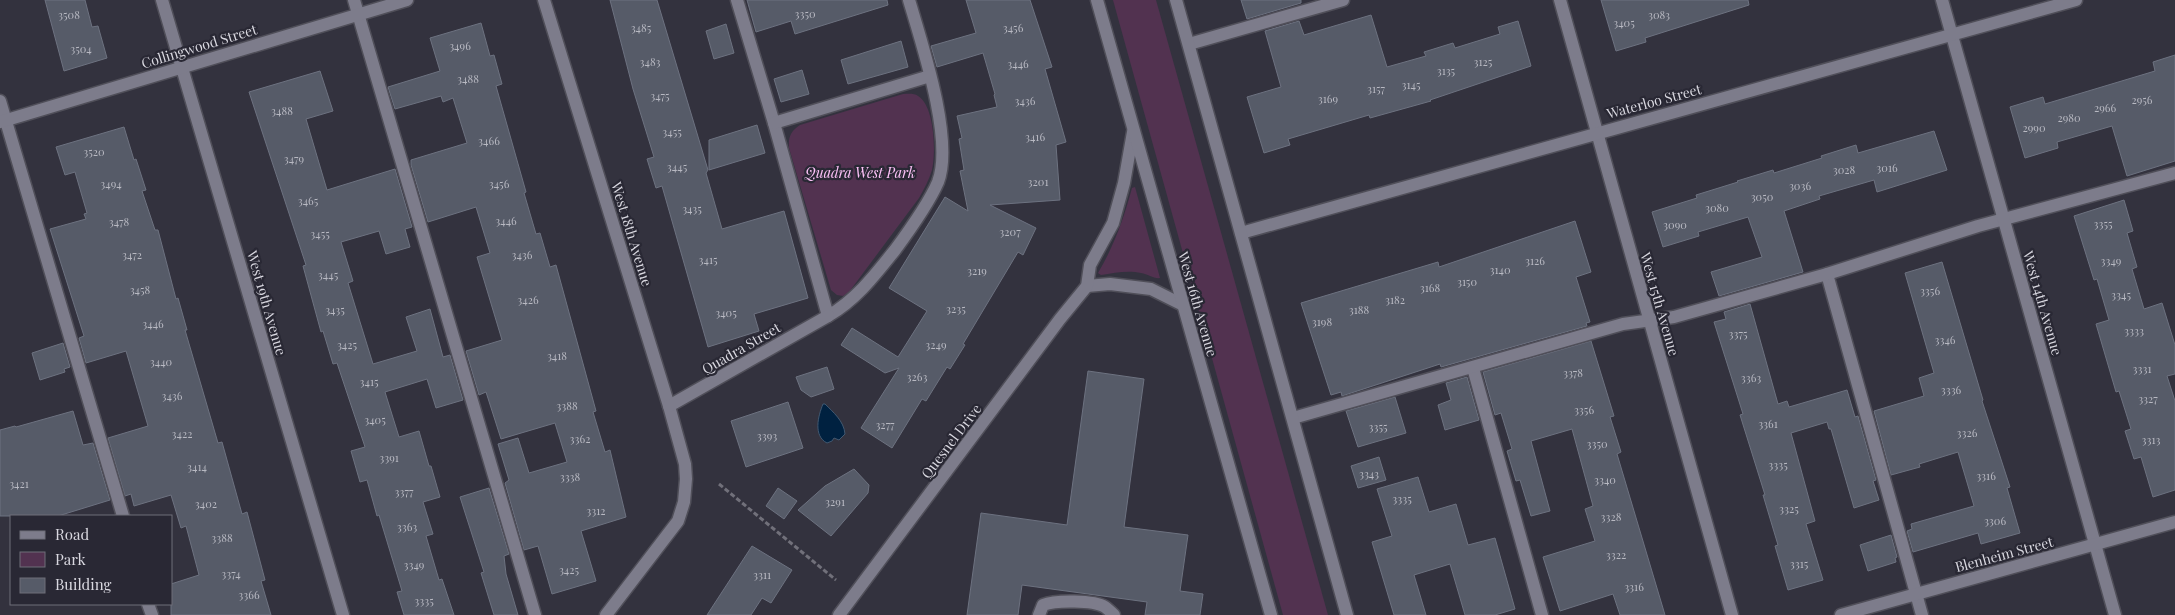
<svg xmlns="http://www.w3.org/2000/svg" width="2175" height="615" font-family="'Playfair Display',serif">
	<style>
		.green { fill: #523250 }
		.water { fill: #002140; stroke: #415870 }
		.building { fill: #565b68; stroke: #6d7280 }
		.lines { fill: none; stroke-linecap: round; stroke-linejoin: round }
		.service-casing { stroke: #504f59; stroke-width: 15 }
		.minor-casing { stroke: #504f59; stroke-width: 15 }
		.tertiary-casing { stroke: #504f59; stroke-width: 15 }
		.secondary-casing { stroke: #504f59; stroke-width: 15 }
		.path { stroke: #71707a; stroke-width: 3; stroke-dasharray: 5 2.5; stroke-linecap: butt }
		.service { stroke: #7d7c8b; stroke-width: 12 }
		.minor { stroke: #7d7c8b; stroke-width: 12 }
		.tertiary { stroke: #7d7c8b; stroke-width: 12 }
		.secondary { stroke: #7d7c8b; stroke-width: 12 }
		.labels { text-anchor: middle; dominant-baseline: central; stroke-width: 4.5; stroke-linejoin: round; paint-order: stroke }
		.number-label { font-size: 11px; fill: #b8b9c2 }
		.street-label { font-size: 14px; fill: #d9d8e0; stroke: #292834 }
		.park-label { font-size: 14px; font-style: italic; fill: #fdc2f8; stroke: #292834 }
	</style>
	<rect width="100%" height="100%" fill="#33323e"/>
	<g class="green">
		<path d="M1113 0H1156L1328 615H1283Z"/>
		<path d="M903 94C908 94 914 93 918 96 935 106 936 153 932 170 929 180 924 189 919 198L849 292 843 296 837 295 831 290 789 148C788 137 791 131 800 125Z"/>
		<path d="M1135 187 1160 278C1154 279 1148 274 1141 273 1128 270 1114 273 1101 275L1098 273C1114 246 1124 218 1132 188Z"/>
	</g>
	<path class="water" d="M823 404H825C833 412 844 421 845 434L839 440 834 438 832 441 827 443C813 436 818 416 823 404Z"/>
	<g class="building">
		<path d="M45 0H85L92 27 98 26 107 58 64 71Z"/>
		<path d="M610 0H657L708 170 706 173 722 229 784 211 808 298 754 314 759 331 708 347 662 186 656 188 647 159 654 157 633 89Z"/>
		<path d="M747 0H887L888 5 795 34 791 21 756 32Z"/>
		<path d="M966 0H1030L1052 67 1045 69 1066 142 1056 145 1060 200 990 205 1036 228 1023 255 1018 252 963 344 965 345 950 369 947 367 926 401 922 399 892 448 861 428 899 368 885 373 841 345 852 328 898 357 927 311 889 288 945 197 968 211 960 171 964 170 959 139 962 138 957 116 997 107 994 95 995 94 983 53 937 67 931 46 976 33Z"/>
		<path d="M1241 0H1301V3L1247 19Z"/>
		<path d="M1601 0H1748L1749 5 1645 38 1646 42 1616 51Z"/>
		<path d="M1371 15 1387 67 1426 56 1424 52 1453 43 1455 48 1500 34 1498 27 1518 21 1531 66 1430 100 1431 101 1370 118 1369 115 1288 139 1290 145 1264 153 1247 97 1281 87 1265 31 1299 21 1304 35Z"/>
		<path d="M481 23 490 56 494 55 502 84 496 86 526 192 524 193 536 234 540 233 550 267 556 265 596 411 593 412 605 452 610 450 626 517 581 531 596 581 552 594 538 546 524 550 505 483 509 480 498 444 518 438 529 473 567 462 555 423 501 439 486 392 479 395 466 351 502 340 477 257 490 253 476 207 428 222 411 165V160L467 143 453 98 443 102 441 96 395 109 388 87 440 71 430 38Z"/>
		<path d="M726 24 734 53 714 59 706 31Z"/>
		<path d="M901 41 908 67 848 84 841 60Z"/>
		<path d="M2175 55V161L2127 176 2112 126 2057 142 2058 148 2025 158 2010 107 2043 97 2045 104 2155 71 2153 62Z"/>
		<path d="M802 70 809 94 781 102 774 79Z"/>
		<path d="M320 71 333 111 306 119 327 190 395 169 412 227 405 229 410 247 386 254 379 231 341 242 353 281 348 283 373 364 417 351 406 317 430 309 443 357 450 355 463 400 436 408 427 379 385 392 399 437 419 431 429 466H431L440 497 423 502 433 534 426 536 439 580 442 579 454 615H404L397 592 402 591 379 515 377 516 367 480 360 482 351 451 365 447 337 363 333 364 323 331 321 332 303 266 306 265 249 92Z"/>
		<path d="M757 125 765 153 709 170V140Z"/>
		<path d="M124 127 134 160 136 159 146 190 142 191 155 230H158L176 299 178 298 187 330H185L218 443 222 442 242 514 247 512 265 580 261 581 271 615H171V584L199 575 186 526 181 528 171 495 134 506 131 494 125 496 108 438 148 426 126 351 86 363 79 338 84 336 50 229 86 219 84 214 87 213 75 172 65 175 56 147Z"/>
		<path d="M1934 131 1947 170 1877 192 1874 180 1819 196 1820 199 1784 211 1803 272 1719 296 1711 272 1762 257 1748 217 1698 232 1699 236 1663 247 1652 212 1697 198 1696 195 1738 182 1737 181 1773 170 1774 173 1822 158 1821 156 1856 145 1858 153Z"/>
		<path d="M2124 200 2133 231 2127 233 2137 267 2132 269 2144 309 2162 303 2175 345V374L2167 376 2175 401V490L2153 497 2141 457 2134 459 2125 431 2131 429 2119 391 2116 392 2096 324 2109 320 2097 279 2094 280 2074 216Z"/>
		<path d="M1575 221 1591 272 1576 277 1590 322 1586 323 1587 326 1441 367 1440 364 1342 396 1341 392 1331 395 1301 303 1438 262 1439 267Z"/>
		<path d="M1942 262 1983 400 1982 401 2010 487 2007 488 2020 533 1981 544 1978 533 1913 552 1907 531 1912 529 1911 524 1974 506 1958 452 1919 464 1920 467 1891 475 1874 411 1924 396 1919 378 1934 373 1905 273Z"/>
		<path d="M1750 304 1778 404 1787 401 1789 407 1847 390 1855 417 1858 416 1876 480 1873 481 1879 500 1854 508 1831 429H1829L1827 422 1791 433 1815 521 1806 524 1823 580 1788 590 1775 546 1778 545 1763 495H1765L1740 415 1743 414 1714 322 1726 319 1724 312Z"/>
		<path d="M1591 341 1614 416 1610 417 1621 452 1617 454 1665 615H1620L1613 594 1560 611 1543 557 1595 541 1585 509 1593 506 1572 429 1531 441 1550 511 1531 516 1520 480 1516 481 1507 451 1512 449 1501 413 1495 415 1483 372Z"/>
		<path d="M63 343 70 367 64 369 65 372 40 380 32 353Z"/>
		<path d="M827 367 834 389 811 397 801 390 796 377Z"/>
		<path d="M1088 371 1144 379 1124 527 1188 535 1180 591 1203 594 1200 615H1145L1147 602 1022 585 1018 615H967L981 513 1067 525Z"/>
		<path d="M1467 377 1479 420 1445 430 1438 405 1451 400 1446 383Z"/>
		<path d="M1395 397 1406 433 1358 447 1346 411Z"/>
		<path d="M788 402 803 448 746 467 731 421Z"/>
		<path d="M73 411 83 445 93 443 110 500 58 516H0V430L15 426 16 427Z"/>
		<path d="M1379 457 1386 480 1358 488 1351 466Z"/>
		<path d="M854 469 869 485 868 493 831 536 798 510 825 486Z"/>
		<path d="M1418 477 1429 512 1456 504 1468 545 1495 538 1515 609 1495 615H1465L1450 564 1414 575 1426 615H1394L1372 542 1392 536 1377 489Z"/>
		<path d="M489 488 509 554 504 556 506 574 518 615H494L481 573 484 572 460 497Z"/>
		<path d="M778 488 797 501 784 519 766 506Z"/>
		<path d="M1891 535 1897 557 1895 558 1896 562 1868 571 1860 545Z"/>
		<path d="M752 546 792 570 771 603 762 598 751 615H707Z"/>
	</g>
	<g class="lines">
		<defs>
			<g id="service">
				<path d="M354 0 535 615"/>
				<path d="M737 0 774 123 828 316C856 300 875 275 895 250 909 231 929 203 938 182 954 140 922 44 909 0"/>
				<path d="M1189 44 1343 0"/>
				<path d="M0 101 123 516"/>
				<path d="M774 123 930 76"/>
				<path d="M1827 274 1922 615"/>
				<path d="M1473 368 1542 615"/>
				<path d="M1293 418 1623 324 1674 317 1827 274 1978 226 2175 173"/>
				<path d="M148 604 152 615"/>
				<path d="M1039 615 1043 605C1055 600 1094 600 1105 607 1108 609 1111 612 1114 615"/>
			</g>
			<g id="minor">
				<path d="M162 0 343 615"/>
				<path d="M544 0 669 406 685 464 686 479 684 502 678 521 606 615"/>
				<path d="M1560 0 1732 615"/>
				<path d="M1942 0 2115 615"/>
				<path d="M0 122 407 0"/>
				<path d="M1241 233 2076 0"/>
				<path d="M669 406 828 316"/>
			</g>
			<g id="tertiary">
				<path d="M1087 286 1110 284 1151 289 1183 305"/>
				<path d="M839 615 1060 319 1087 286 1090 265 1113 223 1124 183 1133 132"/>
				<path d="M1841 615 2175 522"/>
			</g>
			<g id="secondary">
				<path d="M1097 0 1271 615"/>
				<path d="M1176 0 1347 615"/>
			</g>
		</defs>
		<use href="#service" class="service-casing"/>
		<use href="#minor" class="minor-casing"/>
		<use href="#tertiary" class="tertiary-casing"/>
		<use href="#secondary" class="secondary-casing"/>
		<path class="path" d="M719 484 836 580"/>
		<use href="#service" class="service"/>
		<use href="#minor" class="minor"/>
		<use href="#tertiary" class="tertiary"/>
		<use href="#secondary" class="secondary"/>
	</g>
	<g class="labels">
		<g class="number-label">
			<text x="805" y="13">3350</text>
			<text x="69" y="14">3508</text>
			<text x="1659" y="14">3083</text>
			<text x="1624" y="22">3405</text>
			<text x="641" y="27">3485</text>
			<text x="1013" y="27">3456</text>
			<text x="460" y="45">3496</text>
			<text x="81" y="48">3504</text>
			<text x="650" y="61">3483</text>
			<text x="1483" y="61">3125</text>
			<text x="1018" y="63">3446</text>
			<text x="1446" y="70">3135</text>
			<text x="468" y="78">3488</text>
			<text x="1411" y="84">3145</text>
			<text x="1376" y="88">3157</text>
			<text x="660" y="95">3475</text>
			<text x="1328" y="98">3169</text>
			<text x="2142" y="99">2956</text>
			<text x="1025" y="100">3436</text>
			<text x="2105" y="107">2966</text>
			<text x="282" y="110">3488</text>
			<text x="2069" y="117">2980</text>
			<text x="2034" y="127">2990</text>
			<text x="672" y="131">3455</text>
			<text x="1035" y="136">3416</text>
			<text x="489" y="140">3466</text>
			<text x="94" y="151">3520</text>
			<text x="294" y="158">3479</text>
			<text x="677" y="166">3445</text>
			<text x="1887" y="167">3016</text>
			<text x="1844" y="169">3028</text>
			<text x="1038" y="181">3201</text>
			<text x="111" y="183">3494</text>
			<text x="499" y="183">3456</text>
			<text x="1800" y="185">3036</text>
			<text x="1762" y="196">3050</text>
			<text x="308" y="200">3465</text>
			<text x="1717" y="207">3080</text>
			<text x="692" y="208">3435</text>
			<text x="506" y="220">3446</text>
			<text x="119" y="221">3478</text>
			<text x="2103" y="223">3355</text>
			<text x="1675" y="224">3090</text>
			<text x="1010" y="231">3207</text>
			<text x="320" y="233">3455</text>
			<text x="132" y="254">3472</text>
			<text x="522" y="254">3436</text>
			<text x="708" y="259">3415</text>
			<text x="1535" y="260">3126</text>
			<text x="2111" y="260">3349</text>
			<text x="1500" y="269">3140</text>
			<text x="977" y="270">3219</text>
			<text x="328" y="274">3445</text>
			<text x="1467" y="281">3150</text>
			<text x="1430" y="287">3168</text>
			<text x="140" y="289">3458</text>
			<text x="1930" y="290">3356</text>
			<text x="2121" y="294">3345</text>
			<text x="528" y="299">3426</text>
			<text x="1395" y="299">3182</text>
			<text x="956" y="308">3235</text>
			<text x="335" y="309">3435</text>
			<text x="1359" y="309">3188</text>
			<text x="726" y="312">3405</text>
			<text x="1322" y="321">3198</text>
			<text x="153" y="323">3446</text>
			<text x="2134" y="330">3333</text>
			<text x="1738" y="333">3375</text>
			<text x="1945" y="339">3346</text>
			<text x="347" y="344">3425</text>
			<text x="936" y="344">3249</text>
			<text x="557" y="355">3418</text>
			<text x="161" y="361">3440</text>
			<text x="2142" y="368">3331</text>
			<text x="1573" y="372">3378</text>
			<text x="917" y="376">3263</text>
			<text x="1751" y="377">3363</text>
			<text x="369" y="381">3415</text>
			<text x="1951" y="389">3336</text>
			<text x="172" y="395">3436</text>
			<text x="2148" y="398">3327</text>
			<text x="567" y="405">3388</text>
			<text x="1584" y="409">3356</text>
			<text x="375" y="419">3405</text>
			<text x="1768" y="423">3361</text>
			<text x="885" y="424">3277</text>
			<text x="1378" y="426">3355</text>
			<text x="1967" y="432">3326</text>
			<text x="182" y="433">3422</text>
			<text x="767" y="435">3393</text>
			<text x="580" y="438">3362</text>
			<text x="2151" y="439">3313</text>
			<text x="1597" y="443">3350</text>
			<text x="389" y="457">3391</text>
			<text x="1778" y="464">3335</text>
			<text x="197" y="466">3414</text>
			<text x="1369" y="473">3343</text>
			<text x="1986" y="475">3316</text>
			<text x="570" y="476">3338</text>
			<text x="1605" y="479">3340</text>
			<text x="19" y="483">3421</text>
			<text x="404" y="491">3377</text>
			<text x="1402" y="498">3335</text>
			<text x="835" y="501">3291</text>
			<text x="206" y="503">3402</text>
			<text x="1789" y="508">3325</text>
			<text x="596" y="510">3312</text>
			<text x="1611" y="516">3328</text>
			<text x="1995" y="520">3306</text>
			<text x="407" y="526">3363</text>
			<text x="222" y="537">3388</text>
			<text x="1616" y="554">3322</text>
			<text x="1799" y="563">3315</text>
			<text x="414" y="564">3349</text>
			<text x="569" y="569">3425</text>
			<text x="231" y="573">3374</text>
			<text x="762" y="574">3311</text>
			<text x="1634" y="586">3316</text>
			<text x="249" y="594">3366</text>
			<text x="424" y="600">3335</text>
		</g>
		<g class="street-label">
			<text transform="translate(199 46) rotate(-17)">Collingwood Street</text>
			<text transform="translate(1654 101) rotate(-15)">Waterloo Street</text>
			<text transform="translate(632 234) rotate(73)">West 18th Avenue</text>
			<text transform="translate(267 303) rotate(74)">West 19th Avenue</text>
			<text transform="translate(2043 303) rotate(74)">West 14th Avenue</text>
			<text transform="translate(1198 304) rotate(74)">West 16th Avenue</text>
			<text transform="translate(1660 304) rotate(74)">West 15th Avenue</text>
			<text transform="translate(741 348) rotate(-30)">Quadra Street</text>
			<text transform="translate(951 441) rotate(-53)">Quesnel Drive</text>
			<text transform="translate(2004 554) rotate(-15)">Blenheim Street</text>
		</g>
		<g class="park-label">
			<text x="860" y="172">Quadra West Park</text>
		</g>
	</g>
	<rect x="10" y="515" width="162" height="90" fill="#292834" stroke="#6f6e79"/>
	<rect x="20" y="531" width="25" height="8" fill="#7d7c8b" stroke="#6f6e79"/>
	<text x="55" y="540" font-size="15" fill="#d9d8e0">Road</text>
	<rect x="20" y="552" width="25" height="15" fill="#523250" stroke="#6f6e79"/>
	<text x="55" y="565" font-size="15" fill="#d9d8e0">Park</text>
	<rect x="20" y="578" width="25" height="15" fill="#565b68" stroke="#6f6e79"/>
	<text x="55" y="590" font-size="15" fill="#d9d8e0">Building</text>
</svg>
